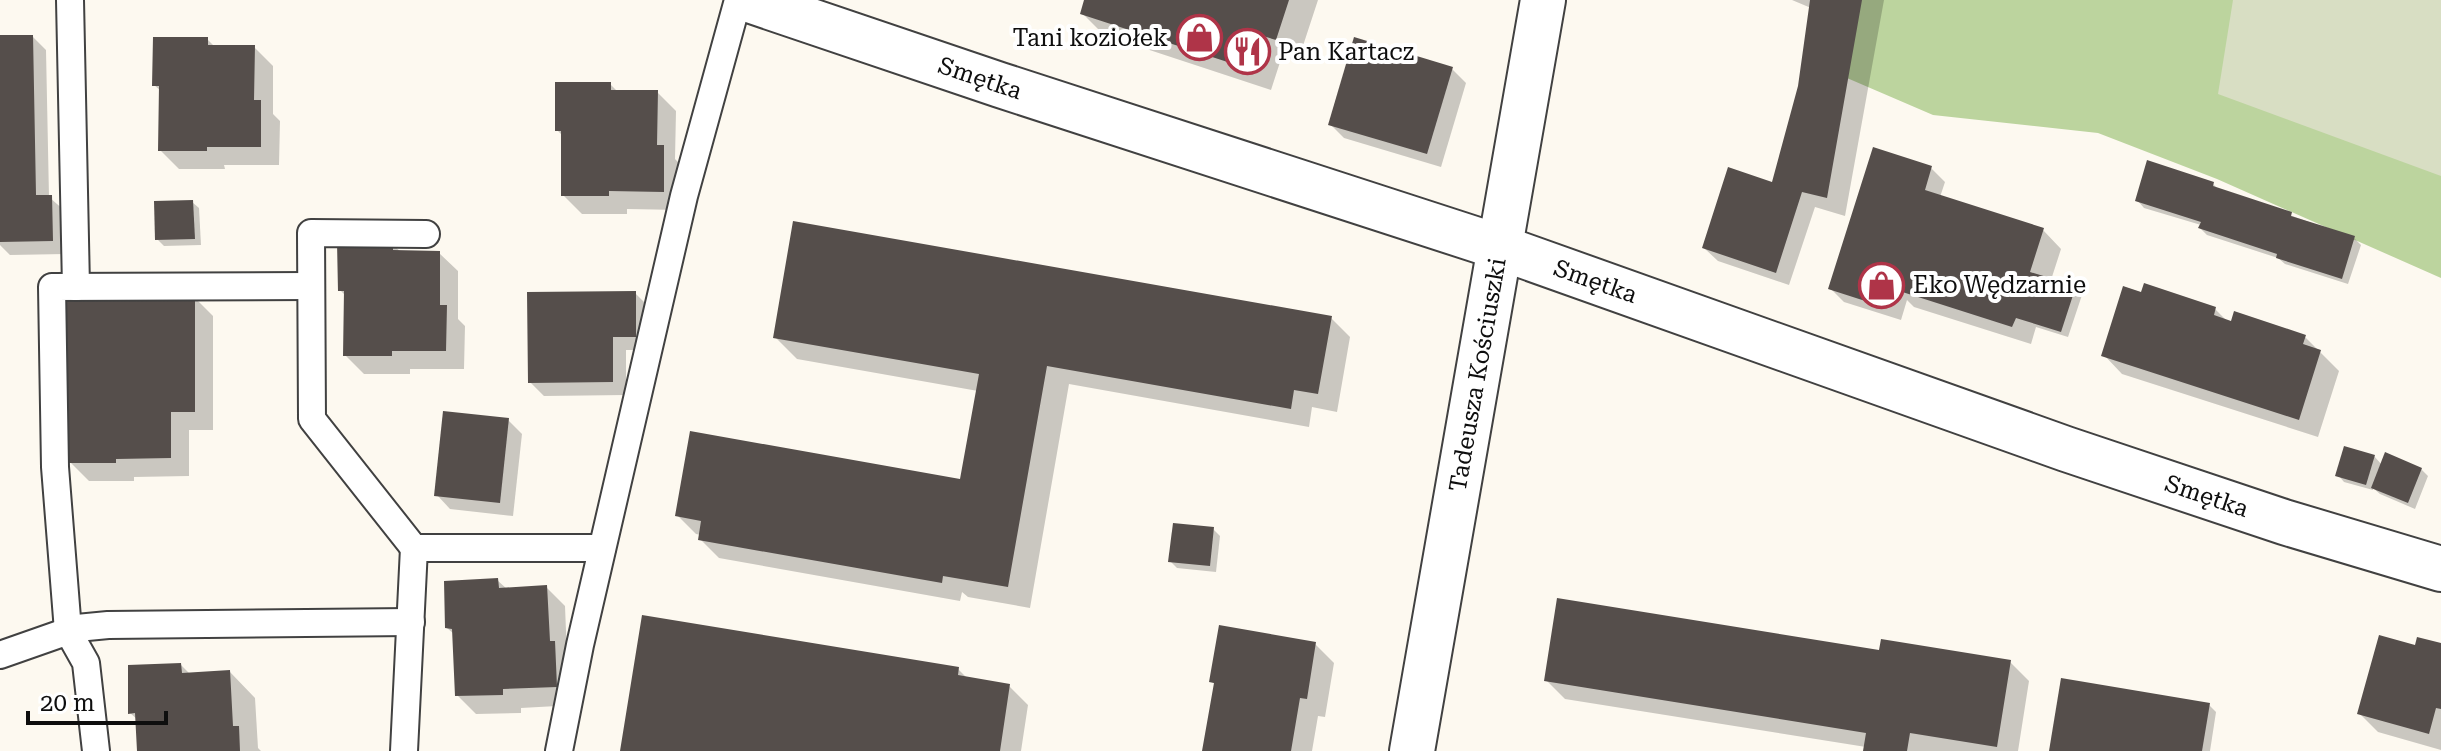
<svg xmlns="http://www.w3.org/2000/svg" width="2441" height="751" font-family="'Roboto Serif',serif">
	<style>
		.forest { fill: #bcd49e }
		.cemetery { fill: #d8dec3 }
		.shadow { fill: #0003 }
		.building { fill: #554e4b }
		.lines { fill: none; stroke-linecap: round; stroke-linejoin: round }
		.lane-casing { stroke: #414141; stroke-width: 30 }
		.street-casing { stroke: #414141; stroke-width: 48 }
		.lane { stroke: #fff; stroke-width: 26 }
		.street { stroke: #fff; stroke-width: 44 }
		.labels { text-anchor: middle; dominant-baseline: central; stroke-width: 8; stroke-linejoin: round; paint-order: stroke }
		.poi-label { font-size: 24px; fill: #0e0e0e; stroke: #fff; text-anchor: start }
		.street-label { font-size: 24px; fill: #0e0e0e; stroke: #fff }
	</style>
	<rect width="100%" height="100%" fill="#fdf9f0"/>
	<path class="forest" d="M1830 0H2441V278L2217 179 2098 133 1933 115 1833 72Z"/>
	<path class="cemetery" d="M2233 0H2441V176L2218 94Z"/>
	<g class="shadow">
		<path d="M1086 0H1318L1298 61 1282 56 1271 90 1104 35 1082 13Z"/>
		<path d="M1792 0H1884L1845 216 1815 207 1789 285 1718 261 1704 248 1773 184 1800 86 1811 8Z"/>
		<path d="M0 37H33L46 50 49 197 65 211V254L10 255 0 245Z"/>
		<path d="M207 39 215 47H254L273 66V114L280 121 279 165H224L225 169H179L160 150 161 91 154 85Z"/>
		<path d="M1452 69 1466 83 1441 167 1344 138 1330 124Z"/>
		<path d="M610 84 618 92H657L676 111 675 159 682 166V210L627 209V214H582L563 195V136L557 130Z"/>
		<path d="M1931 168 1945 182 1940 197 2043 230 2061 249 2051 280 2075 288 2082 295 2068 337 2036 327 2031 344 1914 307 1907 300 1901 320 1844 302 1830 288Z"/>
		<path d="M2213 184 2219 190 2354 238 2361 245 2348 284 2285 264 2278 258 2207 235 2200 228 2201 225 2144 208 2138 201Z"/>
		<path d="M192 202 199 208 201 245 164 246 157 239Z"/>
		<path d="M392 244 401 252 439 253 458 271V319L465 326 464 369H410V374H364L345 355 346 296 340 290Z"/>
		<path d="M635 293 649 307V350H626V395L544 396 530 382Z"/>
		<path d="M194 297 213 316V430H189V476L134 477V481H89L70 462V404L63 397Z"/>
		<path d="M2215 309 2228 322 2305 337 2339 371 2318 437 2122 374 2104 355Z"/>
		<path d="M1331 318 1350 337 1337 412 1312 407 1309 427 1069 384 1030 608 968 597 962 592 960 601 719 558 700 539 701 535 696 534 677 515 962 481 978 391 797 359 775 337Z"/>
		<path d="M508 420 522 434 513 516 450 509 437 495Z"/>
		<path d="M2374 456 2382 465 2421 469 2428 476 2415 509 2380 494 2373 488V490L2344 482 2338 475Z"/>
		<path d="M1213 529 1220 536 1216 572 1177 568 1170 561Z"/>
		<path d="M497 580 507 589 546 587 565 606 567 656 575 705 521 708V713L476 714 457 695 454 634 447 628Z"/>
		<path d="M1315 644 1334 663 1325 717 1318 716 1312 751H1204L1216 685 1211 681Z"/>
		<path d="M2441 645V750L2378 732 2359 713 2417 647Z"/>
		<path d="M1881 652 2010 662 2029 681 2018 751H1865L1866 747 1565 699 1546 680Z"/>
		<path d="M181 665 190 674 230 672 255 698 258 748 261 751H139L138 720 130 713Z"/>
		<path d="M958 669 968 679 1009 686 1028 705 1021 751H622Z"/>
		<path d="M2209 705 2216 712 2210 751H2051Z"/>
	</g>
	<g class="building">
		<path d="M1084 0H1289L1276 40 1260 35 1249 69 1080 14Z"/>
		<path d="M1810 0H1862L1827 198 1802 192 1776 273 1702 248 1728 167 1772 182 1798 86Z"/>
		<path d="M0 35H33L36 195H52L53 241 0 242Z"/>
		<path d="M153 37H208V45H255L254 100H261V147H207V151H158L159 86H152Z"/>
		<path d="M1354 37 1453 67 1427 154 1328 125Z"/>
		<path d="M555 82H611V90H658L657 145H664V192L609 191V196H561V131H555Z"/>
		<path d="M1873 147 1932 166 1925 190 2044 228 2030 272 2076 286 2061 332 2016 318 2012 327 1893 289 1887 308 1828 289Z"/>
		<path d="M2147 160 2214 182 2213 186 2292 212 2291 216 2355 236 2342 279 2276 258 2277 254 2198 228 2201 222 2135 201Z"/>
		<path d="M193 200 195 239 155 240 154 201Z"/>
		<path d="M793 221 1332 316 1318 394 1294 390 1291 409 1047 366 1008 587 943 576 942 583 698 540 701 521 675 516 690 431 960 479 979 374 773 338Z"/>
		<path d="M337 242H393V250L440 251V305H447L446 351H392V356H343L344 291H338Z"/>
		<path d="M2144 283 2216 307 2214 315 2231 321 2234 311 2306 335 2303 344 2321 350 2299 420 2101 356 2123 286 2141 292Z"/>
		<path d="M636 291V337H613V382L528 383 527 292Z"/>
		<path d="M61 295H195V412H171V458L116 459V463H68V398H61Z"/>
		<path d="M443 411 509 418 500 503 434 496Z"/>
		<path d="M2344 446 2375 455 2366 485 2335 476Z"/>
		<path d="M2385 452 2422 468 2408 503 2371 488Z"/>
		<path d="M1173 523 1214 527 1210 566 1168 562Z"/>
		<path d="M498 578 499 588 547 585 550 641H555L557 687 503 689V695L455 696 452 629 445 628 444 581Z"/>
		<path d="M1557 598 1879 650 1881 639 2011 660 1997 747 1910 733 1907 751H1863L1866 733 1544 681Z"/>
		<path d="M642 615 959 667 958 675 1010 684 1000 751H620Z"/>
		<path d="M1219 625 1316 642 1307 699 1300 698 1291 751H1202L1214 683 1209 682Z"/>
		<path d="M2379 635 2415 645 2417 637 2441 643V709L2436 708 2429 734 2357 714Z"/>
		<path d="M181 663 182 673 230 670 233 726H239L240 751H137L135 713 128 714V665Z"/>
		<path d="M2061 678 2210 703 2202 751H2049Z"/>
	</g>
	<g class="lines">
		<defs>
			<g id="lane">
				<path d="M70 0 76 287"/>
				<path d="M426 234 311 233 312 419 414 548H602"/>
				<path d="M0 655 77 628 108 625 411 622"/>
				<path d="M96 751 86 663 68 631 55 467 52 287 311 286"/>
				<path d="M404 751 414 548"/>
				<path d="M559 751 580 645 684 196 738 0"/>
			</g>
			<g id="street">
				<path id="s1" d="M749 0 1000 85 1499 247 2066 449 2284 522 2441 569"/>
				<path id="s2" d="M1412 751 1543 0"/>
			</g>
		</defs>
		<use href="#lane" class="lane-casing"/>
		<use href="#street" class="street-casing"/>
		<use href="#lane" class="lane"/>
		<use href="#street" class="street"/>
	</g>
	<defs>
		<symbol id="shop-ring" viewBox="-11 -11 22 22"><circle r="9.5" fill="#fff" stroke="#af3448" stroke-width="1.5"/><path d="M-5-2.5h2.3a2.7 3.5 0 0 1 5.4 0H5L5.5 6h-11ZM-1.5-2.5h3a1.5 2.3 0 0 0-3 0Z" fill="#af3448"/></symbol>
		<symbol id="restaurant-ring" viewBox="-11 -11 22 22"><circle r="9.5" fill="#fff" stroke="#af3448" stroke-width="1.5"/><path d="M-5-6h1v4h1v-4h1v4h1v-4h1v5L-1.5 .5V6h-2V.5L-5-1ZM5-6V6H3V1.5H1.5Q1.5-4 5-6Z" fill="#af3448"/></symbol>
	</defs>
	<g fill-rule="evenodd">
		<use href="#shop-ring" x="1174" y="12" width="51" height="51"/>
		<use href="#restaurant-ring" x="1222" y="26" width="51" height="51"/>
		<use href="#shop-ring" x="1856" y="260" width="51" height="51"/>
	</g>
	<g class="labels">
		<g class="poi-label">
			<text x="1168" y="38" text-anchor="end">Tani koziołek</text>
			<text x="1278" y="52">Pan Kartacz</text>
			<text x="1913" y="285">Eko Wędzarnie</text>
		</g>
		<g class="street-label">
			<text stroke="none"><textPath href="#s1" startOffset="244">Smętka</textPath></text>
			<text stroke="none"><textPath href="#s1" startOffset="892">Smętka</textPath></text>
			<text stroke="none"><textPath href="#s2" startOffset="382">Tadeusza Kościuszki</textPath></text>
			<text stroke="none"><textPath href="#s1" startOffset="1540">Smętka</textPath></text>
		</g>
	</g>
	<path d="M28 711v12h138v-12" fill="none" stroke="#0e0e0e" stroke-width="4"/>
	<text x="40" y="711" font-size="24" fill="#0e0e0e" stroke="#ffffff" stroke-width="6" paint-order="stroke">20 m</text>
</svg>
